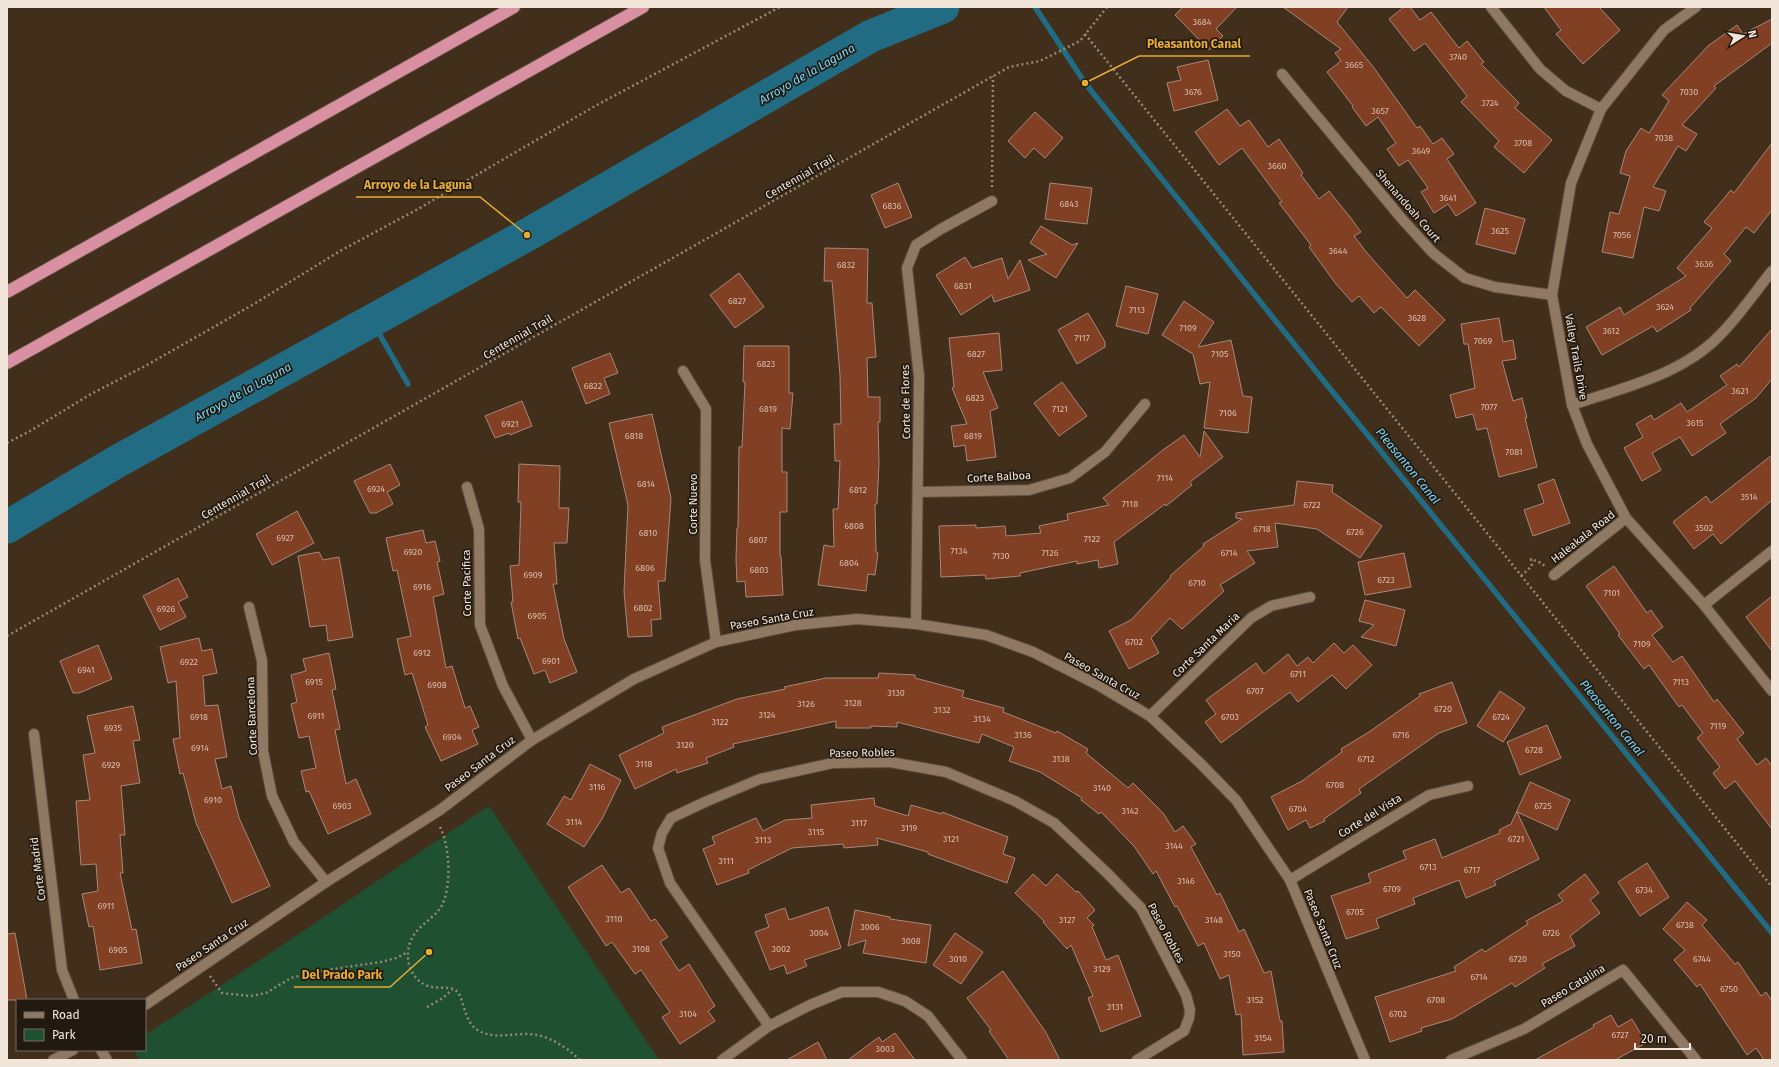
<svg xmlns="http://www.w3.org/2000/svg" width="1779" height="1067" font-family="'Fira Sans',sans-serif">
	<style>
		.green { fill: #1e5031 }
		.lines { fill: none; stroke-linecap: round; stroke-linejoin: round }
		.stream { stroke: #216b83; stroke-width: 5.5 }
		.river { stroke: #216b83; stroke-width: 33 }
		.building { fill: #813f23; stroke: #a7887b }
		.street-casing { stroke: #5d4d3b; stroke-width: 12 }
		.highway-casing { stroke: #5d4d3b; stroke-width: 14 }
		.path { stroke: #978777; stroke-width: 2.5; stroke-dasharray: 2 3; stroke-linecap: butt }
		.street { stroke: #8f7962; stroke-width: 10 }
		.highway { stroke: #d990a3; stroke-width: 12 }
		.labels { text-anchor: middle; dominant-baseline: central; stroke-width: 3.5; stroke-linejoin: round; paint-order: stroke }
		.number-label { font-size: 9px; fill: #d6bcac }
		.street-label { font-size: 11px; fill: #f2e5d9; stroke: #221a10 }
		.water-label { font-size: 12px; font-style: italic; fill: #75d6fa; stroke: #221a10 }
		.leader { fill: none; stroke: #e6ac36; stroke-width: 1.5 }
		.callout-dot { fill: #e6ac36; stroke: #221a10; stroke-width: 1.5 }
		.callout-label { font-size: 12px; text-anchor: middle; font-weight: bold; fill: #e6ac36; stroke: #221a10; stroke-width: 3.5; stroke-linejoin: round; paint-order: stroke }
	</style>
	<rect width="100%" height="100%" fill="#422f1b"/>
	<path class="green" d="M489 806 659 1060H139L135 1050H145V1035C261 961 375 882 489 806Z"/>
	<g class="lines">
		<g class="stream">
			<path d="M1035 7 1085 83 1323 380 1772 933"/>
			<path d="M372 321 408 384"/>
		</g>
		<path class="river" d="M7 527 118 461 527 235 871 36 943 7"/>
	</g>
	<g class="building">
		<path d="M1183 7H1237L1216 29 1223 36 1209 50 1175 15Z"/>
		<path d="M1283 7H1348L1337 22 1374 68 1417 128 1420 126 1433 144 1442 138 1454 154 1447 159 1476 203 1456 216 1448 204 1434 213 1421 192 1428 188 1408 160 1399 166 1387 149 1396 143 1378 117 1366 126 1352 107 1353 106 1327 72 1341 61 1335 53 1341 49Z"/>
		<path d="M1404 7H1410L1420 20 1431 12 1459 48 1467 41 1484 62 1481 64 1519 103 1515 108 1552 140 1524 173 1494 147 1499 141 1461 102 1467 96 1425 43 1414 51 1389 19Z"/>
		<path d="M1544 7H1599L1620 30 1583 64 1556 34 1561 30Z"/>
		<path d="M1772 19V43L1714 86 1716 88 1682 125 1697 134 1686 151 1678 146 1653 187 1666 191 1659 211 1644 207 1633 258 1602 252 1610 212 1619 214 1630 176 1620 173 1626 151 1641 128 1649 133 1669 101 1662 95 1708 46 1737 25 1743 34Z"/>
		<path d="M1208 60 1218 100 1174 111 1167 83 1181 80 1177 67Z"/>
		<path d="M1227 109 1240 126 1249 120 1268 147 1279 139 1303 173 1301 175 1319 199 1329 191 1350 217 1361 232 1354 236 1367 253 1407 298 1415 290 1445 320 1419 346 1381 307 1374 313 1359 296 1352 302 1336 284 1309 247 1311 245 1279 203 1282 202 1242 148 1219 165 1195 132Z"/>
		<path d="M1035 112 1063 138 1045 158 1034 148 1025 158 1008 141Z"/>
		<path d="M1772 143V210L1754 233 1746 227 1724 254 1731 261 1690 308 1691 310 1657 332 1653 326 1602 355 1586 327 1620 307 1624 315 1686 276 1677 268 1712 228 1704 222 1731 190 1734 193Z"/>
		<path d="M898 183 912 217 885 228 871 195Z"/>
		<path d="M1050 183 1092 188 1087 224 1045 219Z"/>
		<path d="M1485 208 1525 219 1515 254 1476 244Z"/>
		<path d="M1041 226 1072 245 1078 243 1056 278 1028 260 1047 254 1030 243Z"/>
		<path d="M825 248 868 249 867 303H872L876 357 867 358 868 397H880V422H878L879 463 877 504H875L876 552 878 553 875 575 868 574 866 591 818 585 824 545 834 547 833 509H838L840 461H835L834 424H841L840 375 832 281H824Z"/>
		<path d="M965 257 972 268 1002 258 1008 279 1020 260 1030 290 994 302 992 295 961 315 936 275Z"/>
		<path d="M739 273 764 307 735 328 710 295Z"/>
		<path d="M1126 286 1158 294 1148 334 1116 326Z"/>
		<path d="M1184 301 1214 322 1198 347 1231 340 1243 396 1252 397 1248 433 1204 428 1210 382 1200 384 1193 354 1162 335Z"/>
		<path d="M1088 313 1105 342V347L1077 364 1058 330Z"/>
		<path d="M1499 318 1503 342 1513 340 1516 359 1502 361 1513 401 1522 398 1527 418H1525L1537 467 1499 477 1487 428 1477 430 1473 414 1456 418 1450 395 1475 388 1468 344H1464L1461 324Z"/>
		<path d="M1772 329V379L1756 398 1720 424 1726 433 1692 456 1680 437 1652 453 1661 470 1642 481 1624 448 1643 437 1636 424 1651 415 1654 420 1681 403 1687 412 1727 385 1720 376 1737 364 1739 367Z"/>
		<path d="M999 333 1002 370 983 372 998 408 990 411 996 457 967 461 965 445 954 447 951 426 967 424 952 388 954 387 949 338Z"/>
		<path d="M744 346H789V393H793L790 429 782 428V472H787V512H780V556H781L783 595 746 597 745 581 737 582 736 559 737 528H738L739 447H742L745 382H743Z"/>
		<path d="M610 353 618 373 604 378 610 394 586 404 572 368Z"/>
		<path d="M1062 382 1087 416 1059 436 1034 403Z"/>
		<path d="M522 401 532 426 510 435 509 433 495 438 485 416Z"/>
		<path d="M652 414 671 498 665 581H658L661 619 651 620 652 636 628 637 624 591 628 505 609 423Z"/>
		<path d="M1204 431 1223 457 1190 482 1192 485 1166 506 1165 504 1114 542 1118 564 1099 568 1098 560 1077 564V561L1020 573V576L986 579 985 575 941 577 939 526 976 525V528L1005 526 1006 536 1041 533 1039 526 1068 520 1067 514 1109 505 1103 498 1163 450 1184 435 1200 457Z"/>
		<path d="M1772 455V500L1721 544 1713 534 1694 549 1673 522 1706 496 1711 503Z"/>
		<path d="M390 464 400 485 387 492 393 504 376 513H370L354 481Z"/>
		<path d="M519 464 560 466 559 508H569L567 543H554L557 584H553L564 639 577 672 550 683 545 670 534 674 520 638 518 639 511 602H513L510 566 519 565 521 502H518Z"/>
		<path d="M1554 479 1570 523 1533 536 1524 510 1544 503 1538 485Z"/>
		<path d="M1297 481 1333 485 1332 492 1382 526 1360 558 1317 529 1275 523 1278 547 1247 551 1255 563 1220 585 1224 591 1182 629 1170 618 1151 638 1159 653 1129 669 1109 631 1131 620 1171 577 1170 576 1204 546 1203 544 1242 519 1236 518V513L1294 505Z"/>
		<path d="M297 511 314 543 272 565 256 534Z"/>
		<path d="M423 530 426 543 435 541 440 561 437 562 444 594 433 597 446 668 452 666 465 708 470 706 479 727 472 730 478 744 441 761 425 727 428 725 412 673 405 675 397 639 411 636 397 570 393 571 386 538Z"/>
		<path d="M319 552 323 560 339 557 353 637 328 641 326 625 310 627 298 556Z"/>
		<path d="M1404 553 1411 587 1365 595 1358 562Z"/>
		<path d="M1614 566 1647 613 1651 610 1663 627 1652 635 1673 662 1682 656 1714 702 1717 699 1744 733 1737 739 1757 765 1766 758 1772 766V829L1735 781 1725 789 1713 773 1720 767 1697 738 1703 733 1682 705 1679 707 1649 665 1644 669 1618 635 1620 634 1586 586Z"/>
		<path d="M178 578 188 597 178 602 186 617 160 630 143 596Z"/>
		<path d="M1772 596V651L1746 617Z"/>
		<path d="M1365 600 1405 610 1396 646 1361 637 1374 625 1359 621Z"/>
		<path d="M199 638 202 651 212 649 217 673 203 676 205 706 218 705 227 757 215 759 222 789 231 786 239 818 270 886 232 903 196 823 183 773 180 774 173 739 180 738 176 681 168 683 160 647Z"/>
		<path d="M1334 643 1344 653 1353 645 1372 665 1346 689 1332 675 1298 702 1290 692 1221 743 1205 722 1216 714 1206 700 1256 663 1264 674 1288 654 1297 666 1308 657 1313 663Z"/>
		<path d="M98 645 112 679 79 693H73L60 661Z"/>
		<path d="M329 653 336 689 332 690 340 729 335 730 346 784 356 779 371 814 328 834 309 791 306 792 301 771 316 768 309 736 299 738 291 704 297 702 291 675 306 671 303 659Z"/>
		<path d="M879 673 915 675V678L964 691 962 697 1004 708 1003 712 1056 733 1057 731 1088 749 1086 753 1128 788 1133 783 1163 813 1175 832 1183 826 1196 844 1191 847 1217 895 1220 893 1239 932 1244 929 1264 973 1271 971 1280 1021H1282L1284 1052 1243 1055 1241 1014 1236 1015 1229 975 1220 979 1204 943 1198 946 1177 906 1175 907 1156 871 1153 874 1134 846 1101 812 1099 814 1081 800 1082 798 1040 772 1009 761 1014 747 982 734 979 743 897 722V727L871 726V728H836V721L733 744 734 747 706 758 708 763 677 773 676 769 635 789 619 755 664 733 662 727 737 699 785 689 784 687 826 678H878Z"/>
		<path d="M1452 682 1467 723 1439 733 1359 789 1361 793 1324 819 1325 821 1310 828 1306 820 1288 830 1271 797 1302 781 1342 752 1341 749 1369 732 1420 696 1419 694Z"/>
		<path d="M1500 691 1525 708 1503 742 1477 726Z"/>
		<path d="M133 706 140 740 133 741 140 783 121 786 125 835H120L123 873H120L132 930 136 929 142 963 100 970 93 926 89 927 82 894 98 891 96 864 81 865 76 801 90 800 83 755 95 753 87 716Z"/>
		<path d="M1547 725 1561 758 1520 775 1507 742Z"/>
		<path d="M590 764 621 780 602 819 584 847 547 824 564 796 571 800Z"/>
		<path d="M1530 782 1570 800 1557 830 1517 812 1539 859 1494 881 1496 885 1466 898 1459 880 1413 898 1415 904 1376 919 1379 928 1346 939 1331 896 1371 882 1368 874 1406 859 1403 851 1435 839 1442 858 1500 833 1499 830 1511 824Z"/>
		<path d="M874 798 875 806 908 816 911 805 942 814V812L1008 837 1003 854 1015 858 1007 883 928 854V852L877 838 878 845 844 848 843 844 792 848 748 870 749 873 717 885 703 849 715 844 712 837 756 818 763 831 785 820 812 818 811 805Z"/>
		<path d="M1647 863 1669 897 1640 916 1618 882Z"/>
		<path d="M602 865 621 893 629 888 651 921 655 919 668 937 660 942 679 971 689 964 715 1006 708 1011 715 1021 680 1044 662 1017 670 1012 641 970 635 974 612 942 606 946 568 887Z"/>
		<path d="M1033 874 1046 886 1057 874 1076 892 1078 891 1095 910 1087 918 1094 925 1092 927 1106 960 1118 955 1141 1016 1101 1032 1088 998 1093 996 1071 945 1067 949 1043 922 1044 921 1015 893Z"/>
		<path d="M1585 874 1599 893 1590 900 1600 913 1570 936 1575 946 1542 964 1545 968 1515 987 1512 983 1452 1019 1421 1028 1422 1031 1390 1042 1375 997 1456 971 1454 967 1482 949 1485 952 1528 924 1526 921 1563 901 1558 895Z"/>
		<path d="M1687 902 1707 920 1702 925 1735 964 1738 962 1761 996 1766 992 1772 1001V1060H1764L1756 1048 1747 1055 1700 984 1697 987 1674 960 1685 950 1663 929Z"/>
		<path d="M828 907 841 948 804 960 807 966 787 974 784 965 770 970 755 932 769 927 765 915 785 908 789 920Z"/>
		<path d="M855 910 890 917V919L931 925 926 963 863 953 866 940 848 946Z"/>
		<path d="M15 933 27 1000H7V934Z"/>
		<path d="M955 933 983 952 961 984 933 965Z"/>
		<path d="M1003 971 1045 1031 1060 1060H1009L989 1031 991 1030 967 998Z"/>
		<path d="M1611 1015 1618 1027 1632 1019 1646 1043 1615 1060H1535L1594 1027 1593 1025Z"/>
		<path d="M895 1033 915 1060H848L879 1037 882 1042Z"/>
		<path d="M818 1042 827 1060H787Z"/>
	</g>
	<g class="lines">
		<defs>
			<g id="street">
				<path d="M1491 7 1540 69 1566 91 1601 109"/>
				<path d="M1696 7 1664 30 1601 109 1571 183 1552 295 1572 405 1587 444 1626 518 1704 605 1772 691"/>
				<path d="M1282 74 1402 219 1433 253 1465 278 1495 287 1552 295"/>
				<path d="M683 371 706 409 705 560 716 642"/>
				<path d="M1572 405C1622 388 1682 375 1720 335 1739 316 1755 292 1772 271"/>
				<path d="M467 487 479 529 480 625 503 686 532 740"/>
				<path d="M918 492 1029 490 1070 478 1105 452 1145 404"/>
				<path d="M1554 575 1626 518"/>
				<path d="M1704 605 1772 551"/>
				<path d="M249 607 262 661 263 751 272 796 294 842 326 882"/>
				<path d="M916 624 919 376 907 268 916 245 941 229 992 201"/>
				<path d="M1150 716 1251 618 1271 606 1310 597"/>
				<path d="M34 734 62 970 74 1000"/>
				<path d="M1290 880 1429 795 1468 786"/>
				<path d="M145 1005 326 882 440 810 532 740 634 679 716 642 796 625 857 619 916 624 986 635 1033 652 1098 685 1150 716 1201 764 1236 800 1290 880 1365 1060"/>
				<path d="M769 1026 670 883 658 848 662 833 671 818 705 802 760 779 833 763 890 762 946 772 1015 801 1054 823 1107 873 1141 908 1186 995 1190 1010 1189 1018 1184 1031 1137 1060"/>
				<path d="M101 1050 107 1060"/>
				<path d="M53 1060 73 1050"/>
				<path d="M722 1060 769 1026 810 1005 842 992H878L905 1001 928 1016 962 1060"/>
				<path d="M1451 1060 1524 1029 1623 970 1696 1060"/>
			</g>
			<g id="highway">
				<path d="M7 292 514 7"/>
				<path d="M7 363 643 7"/>
			</g>
		</defs>
		<use href="#street" class="street-casing"/>
		<use href="#highway" class="highway-casing"/>
		<g class="path">
			<path d="M1085 34 1772 887"/>
			<path d="M992 187 993 76"/>
			<path d="M7 443 30 431 91 394 147 365 254 304 340 251 418 209 595 106 780 7"/>
			<path d="M1521 576 1532 566 1531 559 1541 563 1545 566"/>
			<path d="M7 636 1009 67 1040 61 1080 41 1107 7"/>
			<path d="M440 827C450 846 452 888 441 907 433 919 419 925 412 938 403 956 409 979 428 986 437 989 448 986 455 990 465 995 462 1022 479 1031 495 1039 510 1034 526 1034 547 1034 565 1046 580 1060"/>
			<path d="M210 976 222 993 251 996 266 993 291 978 314 972 381 962 396 958 408 952"/>
			<path d="M427 1007 443 998 452 990"/>
		</g>
		<use href="#street" class="street"/>
		<use href="#highway" class="highway"/>
	</g>
	<g class="labels">
		<g class="number-label">
			<text x="1202" y="22">3684</text>
			<text x="1458" y="57">3740</text>
			<text x="1354" y="65">3665</text>
			<text x="1193" y="92">3676</text>
			<text x="1689" y="92">7030</text>
			<text x="1490" y="103">3724</text>
			<text x="1380" y="111">3657</text>
			<text x="1664" y="138">7038</text>
			<text x="1523" y="143">3708</text>
			<text x="1421" y="151">3649</text>
			<text x="1277" y="166">3660</text>
			<text x="1448" y="198">3641</text>
			<text x="1069" y="204">6843</text>
			<text x="892" y="206">6836</text>
			<text x="1500" y="231">3625</text>
			<text x="1622" y="235">7056</text>
			<text x="1338" y="251">3644</text>
			<text x="1704" y="264">3636</text>
			<text x="846" y="265">6832</text>
			<text x="963" y="286">6831</text>
			<text x="737" y="301">6827</text>
			<text x="1665" y="307">3624</text>
			<text x="1137" y="310">7113</text>
			<text x="1417" y="318">3628</text>
			<text x="1188" y="328">7109</text>
			<text x="1611" y="331">3612</text>
			<text x="1082" y="338">7117</text>
			<text x="1483" y="341">7069</text>
			<text x="976" y="354">6827</text>
			<text x="1220" y="354">7105</text>
			<text x="766" y="364">6823</text>
			<text x="593" y="386">6822</text>
			<text x="1740" y="391">3621</text>
			<text x="975" y="398">6823</text>
			<text x="1489" y="407">7077</text>
			<text x="768" y="409">6819</text>
			<text x="1060" y="409">7121</text>
			<text x="1228" y="413">7106</text>
			<text x="1695" y="423">3615</text>
			<text x="510" y="424">6921</text>
			<text x="634" y="436">6818</text>
			<text x="973" y="436">6819</text>
			<text x="1514" y="452">7081</text>
			<text x="1165" y="478">7114</text>
			<text x="646" y="484">6814</text>
			<text x="376" y="489">6924</text>
			<text x="858" y="490">6812</text>
			<text x="1749" y="497">3514</text>
			<text x="1130" y="504">7118</text>
			<text x="1312" y="505">6722</text>
			<text x="854" y="526">6808</text>
			<text x="1704" y="528">3502</text>
			<text x="1262" y="529">6718</text>
			<text x="1355" y="532">6726</text>
			<text x="648" y="533">6810</text>
			<text x="285" y="538">6927</text>
			<text x="1092" y="539">7122</text>
			<text x="758" y="540">6807</text>
			<text x="959" y="551">7134</text>
			<text x="413" y="552">6920</text>
			<text x="1050" y="553">7126</text>
			<text x="1229" y="553">6714</text>
			<text x="1001" y="556">7130</text>
			<text x="849" y="563">6804</text>
			<text x="645" y="568">6806</text>
			<text x="759" y="570">6803</text>
			<text x="533" y="575">6909</text>
			<text x="1386" y="580">6723</text>
			<text x="1197" y="583">6710</text>
			<text x="422" y="587">6916</text>
			<text x="1612" y="593">7101</text>
			<text x="643" y="608">6802</text>
			<text x="166" y="609">6926</text>
			<text x="537" y="616">6905</text>
			<text x="1134" y="642">6702</text>
			<text x="1642" y="644">7109</text>
			<text x="422" y="653">6912</text>
			<text x="551" y="661">6901</text>
			<text x="189" y="662">6922</text>
			<text x="86" y="670">6941</text>
			<text x="1298" y="674">6711</text>
			<text x="314" y="682">6915</text>
			<text x="1681" y="682">7113</text>
			<text x="437" y="685">6908</text>
			<text x="1255" y="691">6707</text>
			<text x="896" y="693">3130</text>
			<text x="853" y="703">3128</text>
			<text x="806" y="704">3126</text>
			<text x="1443" y="709">6720</text>
			<text x="942" y="710">3132</text>
			<text x="767" y="715">3124</text>
			<text x="316" y="716">6911</text>
			<text x="199" y="717">6918</text>
			<text x="1230" y="717">6703</text>
			<text x="1501" y="717">6724</text>
			<text x="982" y="719">3134</text>
			<text x="720" y="722">3122</text>
			<text x="1718" y="726">7119</text>
			<text x="113" y="728">6935</text>
			<text x="1023" y="735">3136</text>
			<text x="1401" y="735">6716</text>
			<text x="452" y="737">6904</text>
			<text x="685" y="745">3120</text>
			<text x="200" y="748">6914</text>
			<text x="1534" y="750">6728</text>
			<text x="1061" y="759">3138</text>
			<text x="1366" y="759">6712</text>
			<text x="644" y="764">3118</text>
			<text x="111" y="765">6929</text>
			<text x="1335" y="785">6708</text>
			<text x="597" y="787">3116</text>
			<text x="1102" y="788">3140</text>
			<text x="213" y="800">6910</text>
			<text x="342" y="806">6903</text>
			<text x="1543" y="806">6725</text>
			<text x="1298" y="809">6704</text>
			<text x="1130" y="811">3142</text>
			<text x="574" y="822">3114</text>
			<text x="859" y="823">3117</text>
			<text x="909" y="828">3119</text>
			<text x="816" y="832">3115</text>
			<text x="951" y="839">3121</text>
			<text x="1516" y="839">6721</text>
			<text x="763" y="840">3113</text>
			<text x="1174" y="846">3144</text>
			<text x="726" y="861">3111</text>
			<text x="1428" y="867">6713</text>
			<text x="1472" y="870">6717</text>
			<text x="1186" y="881">3146</text>
			<text x="1392" y="889">6709</text>
			<text x="1644" y="890">6734</text>
			<text x="106" y="906">6911</text>
			<text x="1355" y="912">6705</text>
			<text x="614" y="919">3110</text>
			<text x="1067" y="920">3127</text>
			<text x="1214" y="920">3148</text>
			<text x="1685" y="925">6738</text>
			<text x="870" y="927">3006</text>
			<text x="819" y="933">3004</text>
			<text x="1551" y="933">6726</text>
			<text x="911" y="941">3008</text>
			<text x="641" y="949">3108</text>
			<text x="781" y="949">3002</text>
			<text x="118" y="950">6905</text>
			<text x="1232" y="954">3150</text>
			<text x="958" y="959">3010</text>
			<text x="1518" y="959">6720</text>
			<text x="1702" y="959">6744</text>
			<text x="1102" y="969">3129</text>
			<text x="1479" y="977">6714</text>
			<text x="1729" y="989">6750</text>
			<text x="1255" y="1000">3152</text>
			<text x="1436" y="1000">6708</text>
			<text x="1115" y="1007">3131</text>
			<text x="688" y="1014">3104</text>
			<text x="1398" y="1014">6702</text>
			<text x="1620" y="1035">6727</text>
			<text x="1263" y="1038">3154</text>
			<text x="885" y="1049">3003</text>
		</g>
		<g class="street-label">
			<text transform="translate(800 177) rotate(-30)">Centennial Trail</text>
			<text transform="translate(1408 206) rotate(49)">Shenandoah Court</text>
			<text transform="translate(518 337) rotate(-30)">Centennial Trail</text>
			<text transform="translate(1576 357) rotate(80)">Valley Trails Drive</text>
			<text transform="translate(906 402) rotate(-91)">Corte de Flores</text>
			<text transform="translate(999 477) rotate(-3)">Corte Balboa</text>
			<text transform="translate(236 497) rotate(-30)">Centennial Trail</text>
			<text transform="translate(693 504) rotate(-90)">Corte Nuevo</text>
			<text transform="translate(1583 537) rotate(-38)">Haleakala Road</text>
			<text transform="translate(467 583) rotate(-91)">Corte Pacifica</text>
			<text transform="translate(772 619) rotate(-10)">Paseo Santa Cruz</text>
			<text transform="translate(1206 645) rotate(-44)">Corte Santa Maria</text>
			<text transform="translate(1102 676) rotate(29)">Paseo Santa Cruz</text>
			<text transform="translate(252 716) rotate(-92)">Corte Barcelona</text>
			<text transform="translate(862 753) rotate(-1)">Paseo Robles</text>
			<text transform="translate(480 764) rotate(-37)">Paseo Santa Cruz</text>
			<text transform="translate(1370 816) rotate(-32)">Corte del Vista</text>
			<text transform="translate(38 869) rotate(-97)">Corte Madrid</text>
			<text transform="translate(1323 929) rotate(68)">Paseo Santa Cruz</text>
			<text transform="translate(1166 933) rotate(62)">Paseo Robles</text>
			<text transform="translate(212 945) rotate(-34)">Paseo Santa Cruz</text>
			<text transform="translate(1573 986) rotate(-31)">Paseo Catalina</text>
		</g>
		<g class="water-label">
			<text transform="translate(807 74) rotate(-30)">Arroyo de la Laguna</text>
			<text transform="translate(243 392) rotate(-29)">Arroyo de la Laguna</text>
			<text transform="translate(1408 466) rotate(51)">Pleasanton Canal</text>
			<text transform="translate(1612 718) rotate(51)">Pleasanton Canal</text>
		</g>
	</g>
	<path class="leader" d="M1085 83L1139 56H1250M527 235L480 197H356M429 952L390 987H294"/>
	<g class="callout-dot">
		<circle cx="1085" cy="83" r="4"/>
		<circle cx="527" cy="235" r="4"/>
		<circle cx="429" cy="952" r="4"/>
	</g>
	<g class="callout-label">
		<text x="1194" y="48">Pleasanton Canal</text>
		<text x="418" y="189">Arroyo de la Laguna</text>
		<text x="342" y="979">Del Prado Park</text>
	</g>
	<rect width="1779" height="1067" fill="none" stroke="#f2e5d9" stroke-width="16"/>
	<rect x="16" y="999" width="130" height="52" fill="#221a10" stroke="#756b60"/>
	<rect x="24" y="1012" width="20" height="6" fill="#8f7962" stroke="#756b60"/>
	<text x="52" y="1019" font-size="12" fill="#f2e5d9">Road</text>
	<rect x="24" y="1029" width="20" height="12" fill="#1e5031" stroke="#756b60"/>
	<text x="52" y="1039" font-size="12" fill="#f2e5d9">Park</text>
	<g transform="translate(1743 36) rotate(78)" stroke="#221a10" stroke-width="3" paint-order="stroke">
	<path d="M0-3L7 15L0 10L-7 15Z" fill="#f2e5d9"/>
	<text y="-6" font-size="11" font-weight="bold" text-anchor="middle" fill="#f2e5d9">N</text>
	</g>
	<path d="M1635 1043v6h55v-6" fill="none" stroke="#f2e5d9" stroke-width="2"/>
	<text x="1641" y="1043" font-size="12" fill="#f2e5d9" stroke="#221a10" stroke-width="3" paint-order="stroke">20 m</text>
</svg>
